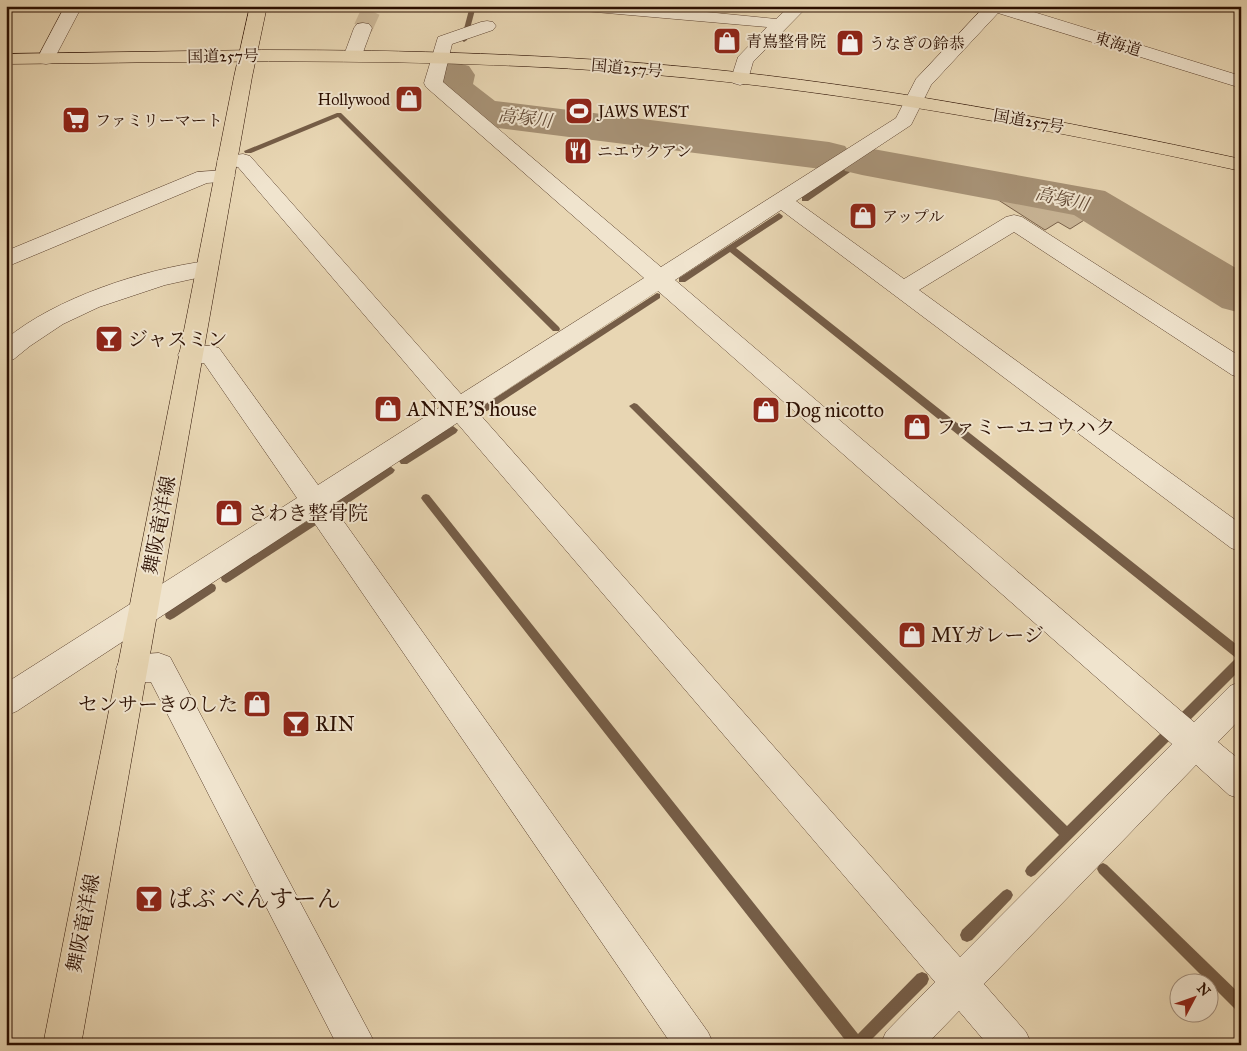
<svg xmlns="http://www.w3.org/2000/svg" width="1247" height="1051" font-family="'IM FELL Great Primer','Noto Serif JP',serif">
	<style>
		.green { fill: #c8b495; stroke: #79614a }
		.lines { fill: none; stroke-linecap: round; stroke-linejoin: round }
		.stream { fill: #755d47; fill-rule: evenodd }
		.river { fill: #a79276; fill-rule: evenodd }
		.minor-tunnel { stroke: #ccb898; stroke-width: 19; stroke-dasharray: 19 9; stroke-linecap: butt }
		.minor-casing { stroke: #5a402d; stroke-width: 1 }
		.major-casing { stroke: #2a0e00; stroke-width: 1 }
		.highway-casing { stroke: #2a0e00; stroke-width: 1 }
		.minor { fill: #f0e4ce; fill-rule: evenodd }
		.major { fill: #e8d6b3; fill-rule: evenodd }
		.highway { fill: #e8d6b3; fill-rule: evenodd }
		.labels { text-anchor: middle; dominant-baseline: central; stroke-width: 4; stroke-linejoin: round; paint-order: stroke }
		.far-poi-label { font-size: 16px; fill: #2a0e00; stroke: #f0e4ce; text-anchor: start }
		.far-street-label { font-size: 16px; fill: #2a0e00; stroke: #f0e4ce }
		.far-water-label { font-size: 18px; font-style: italic; fill: #624935; stroke: #f0e4ce }
		.poi-label { font-size: 20px; fill: #2a0e00; stroke: #f0e4ce; text-anchor: start }
		.street-label { font-size: 20px; fill: #2a0e00; stroke: #f0e4ce }
		.near-poi-label { font-size: 24px; fill: #2a0e00; stroke: #f0e4ce; text-anchor: start }
	</style>
	<rect width="100%" height="100%" fill="#e8d6b3"/>
	<filter id="stains"><feTurbulence type="fractalNoise" baseFrequency=".004" numOctaves="4"/><feColorMatrix values="0 0 0 0 .2 0 0 0 0 .09 0 0 0 0 .02 0 0 0 .5 -.17"/></filter>
	<radialGradient id="worn" r=".72"><stop offset=".6" stop-color="#630" stop-opacity="0"/><stop offset="1" stop-color="#630" stop-opacity=".3"/></radialGradient>
	<path class="green" d="M975 185 1086 205 1097 212 1070 229 1058 222 1045 230Z"/>
	<g class="lines">
		<g class="stream">
			<path d="M470 6H476L467 40 464 42 461 40Z"/>
			<path d="M337 113H341L559 327 560 329 559 331H553L338 117 251 153H245L244 151Z"/>
			<path d="M863 159 867 161C864 164 861 166 857 165V161Z"/>
			<path d="M846 168H849L853 170 808 201H802V197Z"/>
			<path d="M779 213 783 216 782 218 736 248 1241 648V669L1187 723 1183 724 1179 723 1177 719 1179 715 1236 658 730 252 685 282H679V278Z"/>
			<path d="M657 293 660 294V298L487 411H481L479 409 481 407Z"/>
			<path d="M634 403 637 404 1067 826 1165 729 1169 727 1173 729 1175 733 1173 737 1035 875 1031 877 1027 875 1025 871 1027 867 1059 835 631 408 629 406Z"/>
			<path d="M453 426 458 430 456 433 407 464H401L399 461 401 458Z"/>
			<path d="M390 466 395 470 393 473 338 510H332L330 507 332 504Z"/>
			<path d="M426 494 429 495 858 1034 917 974 922 972 927 974 929 979 927 984 866 1045H849L423 501 421 498 423 495Z"/>
			<path d="M312 518 316 519 317 522 316 525 230 581 226 583 222 581 221 578 222 575Z"/>
			<path d="M211 583 215 585 216 588 215 591 174 618 170 620 166 618 165 615 166 612Z"/>
			<path d="M1103 863 1107 865 1241 995V1012L1236 1010 1099 873 1097 869 1099 865Z"/>
			<path d="M1007 889 1011 891 1013 895 1011 899 972 940 967 942 962 940 960 935 962 930 1003 891Z"/>
		</g>
		<path class="river" d="M454 62 469 66 475 75 473 84 495 101 829 142 845 146 848 150 862 147 1105 191 1241 271V313L1222 308 1074 215 862 175 845 171 843 167 829 170 482 126 466 122 436 96 429 87 433 75 439 66Z"/>
		<path class="minor-tunnel" d="M363 28 373 6"/>
		<defs>
			<g id="minor">
				<path d="M65 6H82L52 63 46 64 40 63 37 59Z"/>
				<path d="M576 6H646L776 19 790 6H808L753 62 747 83 740 85 733 83 731 79 738 57 767 27 584 11 578 10Z"/>
				<path d="M985 6H1014L1241 76V88L998 13 931 85 911 125 796 201 904 279 1006 217 1014 215 1022 217 1241 357V378L1232 375 1014 232 919 290 1241 524V552L1231 548 781 210 675 280 1194 722 1230 686 1241 681V718L1218 742 1241 761V799L1229 795 1196 765 984 984 1026 1032 1032 1045H988L959 1011 926 1045H880L886 1032 935 982 457 423 332 505 708 1032 714 1045H672L311 518 17 711 6 716V683L297 498 204 363 190 364 181 361 178 355 181 349C194 345 207 344 219 348L318 485 442 406 238 167 220 165 217 161 220 157 243 154 250 156 461 394 644 278 426 87 424 83 438 37 481 22 487 21 493 22 496 26 493 30 452 44 443 82 661 267 896 118 916 79ZM658 291 1172 744 960 957 476 410Z"/>
				<path d="M363 23 369 24 372 28 362 55 359 59 353 60 347 59 344 55 354 28 357 24Z"/>
				<path d="M225 170 232 171 235 176 232 181 207 183 6 267V251L197 172Z"/>
				<path d="M207 261 215 264 218 269 215 274 165 285 99 307 63 324 30 346 14 359 6 362V339C55 298 144 269 207 261Z"/>
				<path d="M159 653 170 657 376 1045H337L151 682 131 683 120 679 116 669 120 659 131 655Z"/>
			</g>
			<path id="major" d="M250 6H267L252 77 81 1045H43L234 77Z"/>
			<path id="highway" d="M262 50C408 50 553 54 698 68 881 86 1061 120 1241 159V171C1032 125 820 86 606 71 406 57 206 62 6 64V54Z"/>
		</defs>
		<use href="#minor" class="minor-casing"/>
		<use href="#major" class="major-casing"/>
		<use href="#highway" class="highway-casing"/>
		<use href="#minor" class="minor"/>
		<use href="#major" class="major"/>
		<use href="#highway" class="highway"/>
	</g>
	<defs>
		<symbol id="shop-square" viewBox="-11 -11 22 22"><rect x="-9" y="-9" width="18" height="18" rx="4" fill="#8f2418" stroke="#f0e4ce"/><path d="M-5-2.5h2.3a2.7 3.5 0 0 1 5.4 0H5L5.5 6h-11ZM-1.5-2.5h3a1.5 2.3 0 0 0-3 0Z" fill="#fff"/></symbol>
		<symbol id="stadium-square" viewBox="-11 -11 22 22"><rect x="-9" y="-9" width="18" height="18" rx="4" fill="#8f2418" stroke="#f0e4ce"/><path d="M0-5a6.5 5 0 1 0 0 10a6.5 5 0 1 0 0-10ZM-3.5-1.8h7v3.6h-7Z" fill="#fff"/></symbol>
		<symbol id="supermarket-square" viewBox="-11 -11 22 22"><rect x="-9" y="-9" width="18" height="18" rx="4" fill="#8f2418" stroke="#f0e4ce"/><path d="M-6-5.5h2.5l.6 2H6L4.5 2H-2.5L-4.4-4H-6ZM-1.5 3.2a1.3 1.3 0 1 0 .1 0ZM3 3.2a1.3 1.3 0 1 0 .1 0Z" fill="#fff"/></symbol>
		<symbol id="restaurant-square" viewBox="-11 -11 22 22"><rect x="-9" y="-9" width="18" height="18" rx="4" fill="#8f2418" stroke="#f0e4ce"/><path d="M-5-6h1v4h1v-4h1v4h1v-4h1v5L-1.5 .5V6h-2V.5L-5-1ZM5-6V6H3V1.5H1.5Q1.5-4 5-6Z" fill="#fff"/></symbol>
		<symbol id="bar-square" viewBox="-11 -11 22 22"><rect x="-9" y="-9" width="18" height="18" rx="4" fill="#8f2418" stroke="#f0e4ce"/><path d="M-6-5H6L.8 .8V4.5H3.5V6h-7V4.5H-.8V.8Z" fill="#fff"/></symbol>
	</defs>
	<g fill-rule="evenodd">
		<use href="#shop-square" x="711" y="25" width="32" height="32"/>
		<use href="#shop-square" x="834" y="27" width="32" height="32"/>
		<use href="#shop-square" x="393" y="83" width="32" height="32"/>
		<use href="#stadium-square" x="563" y="95" width="32" height="32"/>
		<use href="#supermarket-square" x="60" y="104" width="32" height="32"/>
		<use href="#restaurant-square" x="562" y="135" width="32" height="32"/>
		<use href="#shop-square" x="847" y="200" width="32" height="32"/>
		<use href="#bar-square" x="93" y="323" width="32" height="32"/>
		<use href="#shop-square" x="372" y="393" width="32" height="32"/>
		<use href="#shop-square" x="750" y="394" width="32" height="32"/>
		<use href="#shop-square" x="901" y="411" width="32" height="32"/>
		<use href="#shop-square" x="213" y="497" width="32" height="32"/>
		<use href="#shop-square" x="896" y="619" width="32" height="32"/>
		<use href="#shop-square" x="241" y="688" width="32" height="32"/>
		<use href="#bar-square" x="280" y="708" width="32" height="32"/>
		<use href="#bar-square" x="133" y="883" width="32" height="32"/>
	</g>
	<g class="labels">
		<g class="far-poi-label">
			<text x="746" y="41">青嶌整骨院</text>
			<text x="869" y="43">うなぎの鈴恭</text>
			<text x="390" y="99" text-anchor="end">Hollywood</text>
			<text x="598" y="111">JAWS WEST</text>
			<text x="95" y="120">ファミリーマート</text>
			<text x="597" y="151">ニエウクアン</text>
			<text x="882" y="216">アップル</text>
		</g>
		<g class="far-street-label">
			<text transform="translate(1118 44) rotate(17)">東海道</text>
			<text transform="translate(223 56) rotate(-1)">国道257号</text>
			<text transform="translate(627 68) rotate(5)">国道257号</text>
			<text transform="translate(1029 121) rotate(10)">国道257号</text>
		</g>
		<g class="far-water-label">
			<text transform="translate(525 118) rotate(7)">高塚川</text>
			<text transform="translate(1062 199) rotate(13)">高塚川</text>
		</g>
		<g class="poi-label">
			<text x="128" y="339">ジャスミン</text>
			<text x="407" y="409">ANNE'S house</text>
			<text x="785" y="410">Dog nicotto</text>
			<text x="936" y="427">ファミーユコウハク</text>
			<text x="248" y="513">さわき整骨院</text>
			<text x="931" y="635">MYガレージ</text>
			<text x="238" y="704" text-anchor="end">センサーきのした</text>
			<text x="315" y="724">RIN</text>
		</g>
		<g class="street-label">
			<text transform="translate(159 525) rotate(-79)">舞阪竜洋線</text>
			<text transform="translate(83 923) rotate(-79)">舞阪竜洋線</text>
		</g>
		<g class="near-poi-label">
			<text x="168" y="899">ぱぶ べんすーん</text>
		</g>
	</g>
	<rect width="1247" height="1051" fill="none" stroke="#e8d6b3" stroke-width="25"/>
	<rect x="8" y="8" width="1232" height="1036" fill="none" stroke="#2a0e00" stroke-width="2.5"/>
	<rect x="12" y="12" width="1222" height="1026" fill="none" stroke="#2a0e00"/>
	<g transform="translate(1194 998) rotate(49)"><circle r="24" fill="#f0e4ce" stroke="#a18e7c"/>
	<path d="M0-4L9 19L0 12L-9 19Z" fill="#8f2418"/>
	<text y="-8" font-size="14" font-weight="bold" text-anchor="middle" fill="#2a0e00">N</text>
	</g>
	<rect width="100%" height="100%" filter="url(#stains)"/>
	<rect width="100%" height="100%" fill="url(#worn)"/>
</svg>
